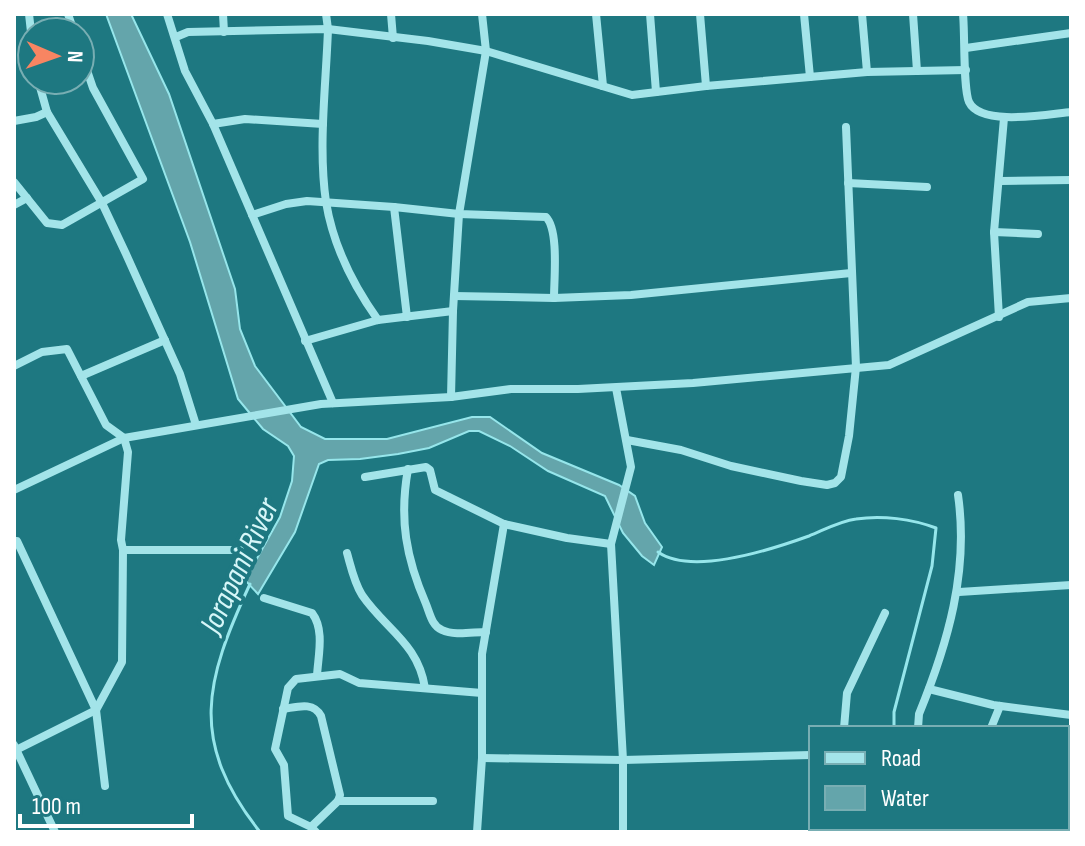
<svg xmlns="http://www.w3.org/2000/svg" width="1085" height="846" font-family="'Sofia Sans Condensed',sans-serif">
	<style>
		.water { fill: #64a5ab; stroke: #96e6eb; stroke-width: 2 }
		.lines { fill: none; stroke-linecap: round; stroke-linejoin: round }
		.stream { stroke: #96e6eb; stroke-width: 3 }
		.street { stroke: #a3e4e9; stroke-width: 8 }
		.labels { text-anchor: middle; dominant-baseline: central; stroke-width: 8; stroke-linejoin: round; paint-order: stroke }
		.water-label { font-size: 32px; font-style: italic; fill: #d6f6f8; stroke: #1e7881 }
	</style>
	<rect width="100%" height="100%" fill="#1e7881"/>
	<path class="water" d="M106 14H131L169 94 235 289 240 329 255 366 301 427 325 439H387L472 417H490L542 453 619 485 635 496 645 523 662 547 654 565 642 556 623 533 605 496 548 471 510 446 479 431H469L429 448 398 454 360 459 328 460 319 464 295 532 258 594 245 580 280 517 292 481 294 456 288 446 263 429 238 399 190 242Z"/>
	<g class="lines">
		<g class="stream">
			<path d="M658 552C692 576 773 549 809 536 824 530 840 521 856 519 882 515 912 519 936 528L932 566 894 712V728"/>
			<path d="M250 584C205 681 188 741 260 832"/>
			<path d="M901 828 903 832"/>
		</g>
		<g class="street">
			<path d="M29 14 32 41"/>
			<path d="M68 14 74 32"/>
			<path d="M167 14 185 71 213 124 333 403"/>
			<path d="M223 14 224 32"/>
			<path d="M326 14 328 29C326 85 318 147 326 202 333 245 353 285 378 320"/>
			<path d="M391 14 393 38"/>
			<path d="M596 14 603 86"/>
			<path d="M650 14 656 92"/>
			<path d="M700 14 706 86"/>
			<path d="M804 14 810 77"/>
			<path d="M862 14 867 72"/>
			<path d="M913 14 917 71"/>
			<path d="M963 14C965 33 963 89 969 102 981 127 1048 114 1071 112"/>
			<path d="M176 37 188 32 328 29 428 41 486 51 632 95 706 86 867 72 966 70"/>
			<path d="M966 48 1071 33"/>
			<path d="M38 80 47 112 102 203 126 254 180 374 196 425"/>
			<path d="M14 121 36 117 47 112"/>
			<path d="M213 124 245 119 323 124"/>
			<path d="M1001 181 1071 180"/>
			<path d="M14 182 47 223 62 225 143 179 93 88 80 50"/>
			<path d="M848 183 927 187"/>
			<path d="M14 205 27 198"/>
			<path d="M394 207 407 317"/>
			<path d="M252 215 286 204 307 201 394 207 459 214 546 217C559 230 554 279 554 298"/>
			<path d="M994 232 1038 234"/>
			<path d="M454 296 554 298 631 295 851 273"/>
			<path d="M999 317 994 232 1004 118"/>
			<path d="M305 341 378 320 453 311"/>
			<path d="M14 366 42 352 67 349 106 425 124 438 128 452 121 540 123 550 122 662 96 710 105 786"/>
			<path d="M81 376 165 340"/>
			<path d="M616 388 631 467 611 544 623 760V832"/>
			<path d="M451 397 453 311 459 214 486 51 482 14"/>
			<path d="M627 440 681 450 731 466 801 481 827 485 835 483 841 477 849 436 856 367 846 127"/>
			<path d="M408 469C399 519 406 558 426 604 430 614 432 626 442 630 454 636 473 632 486 632"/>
			<path d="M365 477 426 467 430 470 435 490 504 524 567 538 611 544"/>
			<path d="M14 490 124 438 321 404 451 397 511 389H578L693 383 889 365 1028 302 1071 298"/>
			<path d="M14 541H17L96 710 16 750"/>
			<path d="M123 550H240"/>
			<path d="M347 553C351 567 354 582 362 595 386 630 418 643 425 688"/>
			<path d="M959 592 1071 585"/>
			<path d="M264 598 312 613C325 630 318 656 317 676"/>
			<path d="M929 689 993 705 1071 715"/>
			<path d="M283 709C297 707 313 701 321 716L340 795 338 801 311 827"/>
			<path d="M844 728 847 693 885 613"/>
			<path d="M918 728 919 714C948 643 969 571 958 495"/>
			<path d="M991 728 1000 706"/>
			<path d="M14 745 55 832"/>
			<path d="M482 758 623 760 811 755"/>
			<path d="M338 801H433"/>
			<path d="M928 828 929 832"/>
			<path d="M973 828 995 832 1071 828"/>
			<path d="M316 832 311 827 288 816 284 765 275 749 288 688 296 679 340 674 359 683 482 693"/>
			<path d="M477 832 482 758V654L504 524"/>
			<path d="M838 832V828"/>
		</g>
	</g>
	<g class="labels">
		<g class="water-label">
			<text transform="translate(240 566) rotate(-65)">Jorapani River</text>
		</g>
	</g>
	<rect width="1085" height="846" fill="none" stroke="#ffffff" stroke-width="32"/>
	<rect x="809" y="726" width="260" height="104" fill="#1e7881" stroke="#78aeb3" stroke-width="2"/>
	<rect x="825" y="752" width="40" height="12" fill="#a3e4e9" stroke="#78aeb3" stroke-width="2"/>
	<text x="881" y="766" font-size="24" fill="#ffffff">Road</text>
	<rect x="825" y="786" width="40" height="24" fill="#64a5ab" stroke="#78aeb3" stroke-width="2"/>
	<text x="881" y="806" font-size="24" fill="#ffffff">Water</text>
	<g transform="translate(56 56) rotate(92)"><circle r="38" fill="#1e7881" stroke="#78aeb3" stroke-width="2"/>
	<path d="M0-6L14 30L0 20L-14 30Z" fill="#f88562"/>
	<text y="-12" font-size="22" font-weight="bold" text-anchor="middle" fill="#ffffff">N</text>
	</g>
	<path d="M20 814v12h172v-12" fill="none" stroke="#ffffff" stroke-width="4"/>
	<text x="32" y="814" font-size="24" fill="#ffffff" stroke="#1e7881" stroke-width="6" paint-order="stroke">100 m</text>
</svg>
